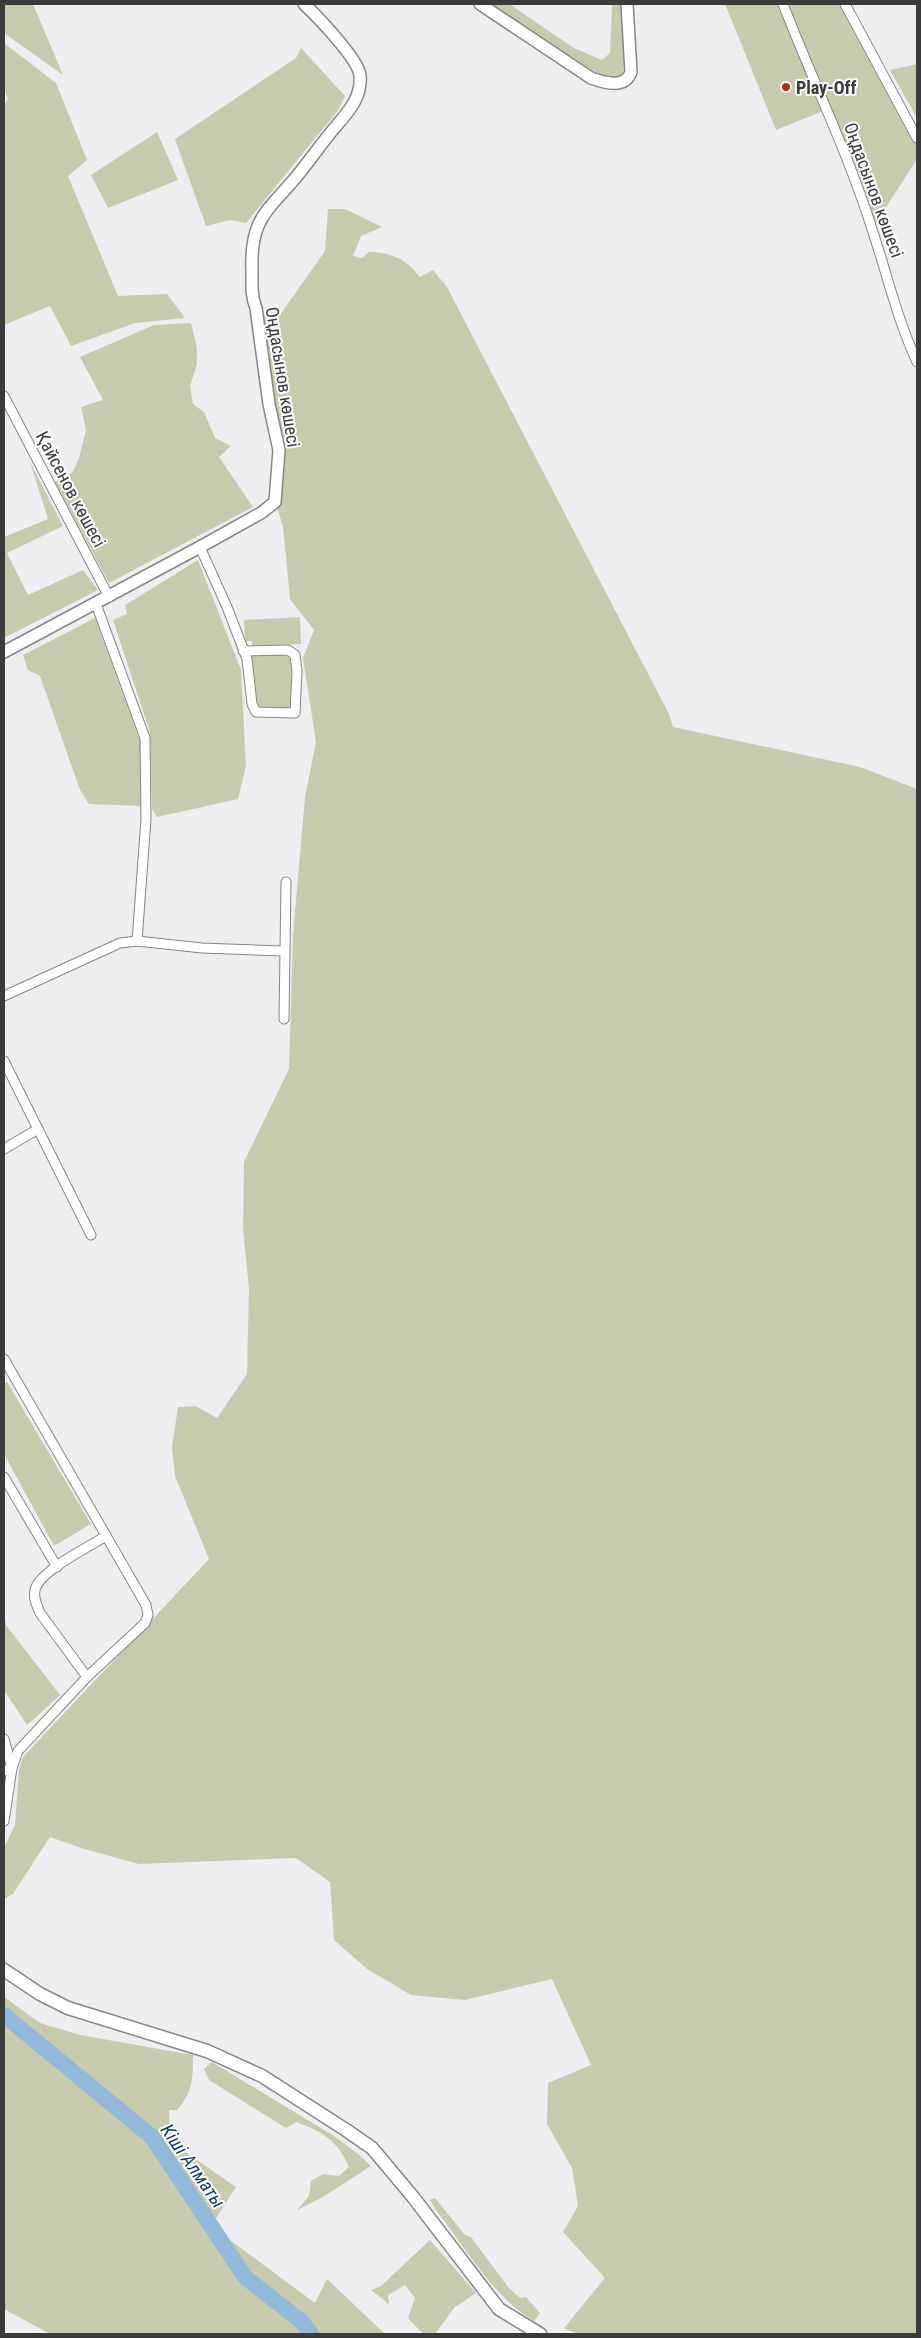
<svg xmlns="http://www.w3.org/2000/svg" width="921" height="2338" font-family="'Roboto Condensed',sans-serif">
	<style>
		.green { fill: #c8caae }
		.lines { fill: none; stroke-linecap: round; stroke-linejoin: round }
		.river { stroke: #92b9d9; stroke-width: 16 }
		.minor-casing { stroke: #868689; stroke-width: 11 }
		.tertiary-casing { stroke: #868689; stroke-width: 14 }
		.secondary-casing { stroke: #868689; stroke-width: 15 }
		.minor { stroke: #fff; stroke-width: 9 }
		.tertiary { stroke: #fff; stroke-width: 11 }
		.secondary { stroke: #fff; stroke-width: 12 }
		.poi-dot { fill: #b92c19; stroke: #fcfcfe; stroke-width: 2 }
		.labels { text-anchor: middle; dominant-baseline: central; stroke-width: 4; stroke-linejoin: round; paint-order: stroke }
		.poi-label { font-size: 18px; font-weight: bold; fill: #3b3b3c; stroke: #fcfcfe; text-anchor: start }
		.street-label { font-size: 18px; fill: #3b3b3c; stroke: #fcfcfe }
		.water-label { font-size: 19px; font-style: italic; fill: #0f3d5c; stroke: #fcfcfe }
	</style>
	<rect width="100%" height="100%" fill="#eeeef1"/>
	<g class="green">
		<path d="M4 4H33L63 75 4 33Z"/>
		<path d="M487 4H509L574 48 602 60 610 53 612 4H621L625 56 623 75 612 77 600 75Z"/>
		<path d="M725 4H780L823 111 776 130Z"/>
		<path d="M783 4H845L917 138V159L869 234 846 158Z"/>
		<path d="M4 43 56 83 87 160 68 176 118 296 167 294 185 318 135 323 71 346 50 306 4 325V105L8 99 4 89Z"/>
		<path d="M301 48 345 96 339 109 246 223 230 220 206 226 175 139 296 58Z"/>
		<path d="M917 64V118L890 70Z"/>
		<path d="M157 132 178 180 108 208 91 175Z"/>
		<path d="M328 209H345L382 227 361 236 353 256 362 258 369 252C391 252 406 259 420 277L433 270 447 287 669 714 673 727 860 767 917 789V2334H578L564 2328 605 2278 563 2232 578 2206 572 2168 547 2124 548 2083 591 2065 552 1979 465 2000 411 1995 367 1969 334 1940 330 1882 296 1858 139 1864 84 1849 50 1837 13 1894 4 1899V1848L15 1825 19 1769 23 1757 209 1559 175 1476 172 1447 178 1407 196 1406 217 1418 247 1374 249 1289 243 1228 244 1162 289 1069 293 935 305 797 316 742 303 658 314 630 290 599 283 526 275 502 279 450 256 313 282 312 325 251Z"/>
		<path d="M191 323 197 348V364L190 386 193 404 204 412 215 438 231 446 219 457 253 507 109 583 55 482 73 472 79 458 86 430 81 407 103 400 80 357 154 325Z"/>
		<path d="M30 462 63 526 7 553 28 595 83 570 98 590 4 638V537L48 519Z"/>
		<path d="M198 560 241 670 246 766 238 799 157 817 152 809 150 732 113 620 127 614 125 605Z"/>
		<path d="M300 617 301 644 252 646V641H245L244 620Z"/>
		<path d="M95 618 140 741 141 806 89 804 80 790 40 676 28 670 23 655Z"/>
		<path d="M286 653 292 661 291 708H264L258 706 250 660 252 656Z"/>
		<path d="M7 1382 91 1524 54 1546 4 1454V1384Z"/>
		<path d="M4 1614 6 1625 60 1695 27 1725 4 1690Z"/>
		<path d="M4 1997 40 2023 80 2035 193 2055C193 2078 193 2092 177 2110H169L170 2132 178 2147 236 2187 211 2226 315 2303 327 2279 385 2334H50L4 2309Z"/>
		<path d="M212 2062 334 2136 358 2154 371 2166 323 2197 297 2210 309 2196 311 2181 323 2174 339 2176 349 2167C338 2141 322 2131 296 2122L286 2128 209 2080 204 2069Z"/>
		<path d="M435 2198 465 2235 471 2237 508 2287 520 2298 526 2297 540 2313 534 2321C494 2298 464 2246 436 2210L430 2200Z"/>
		<path d="M430 2240 476 2293 454 2308 435 2334H423L408 2318 415 2298 405 2285 388 2295 389 2304 371 2290 381 2286Z"/>
	</g>
	<g class="lines">
		<path class="river" d="M4 2015 152 2137 245 2277 302 2322 311 2334"/>
		<defs>
			<g id="minor">
				<path d="M783 4C812 79 848 153 872 229 887 274 897 319 917 362"/>
				<path d="M845 4 917 138"/>
				<path d="M4 396 109 597"/>
				<path d="M200 547 227 607 247 659 252 704 256 712 295 713 297 671 295 655 288 650 243 651"/>
				<path d="M96 604 145 738 146 819 137 941"/>
				<path d="M4 996 120 943 137 941 202 948 283 951"/>
				<path d="M284 1019 286 882"/>
				<path d="M4 1061 91 1235"/>
				<path d="M4 1149 38 1129"/>
				<path d="M4 1359 146 1605 148 1615 145 1623 87 1677 18 1751 12 1768 4 1821"/>
				<path d="M4 1477 57 1567"/>
				<path d="M87 1677 40 1613C37 1606 33 1598 35 1590 39 1571 89 1547 106 1536"/>
				<path d="M4 1739 12 1768 4 1771"/>
			</g>
			<g id="tertiary">
				<path d="M480 4 591 78C605 83 625 89 631 72L627 4"/>
				<path d="M4 652 200 547 261 513 275 502 279 450 269 404 256 308C251 296 252 284 252 271 250 218 267 212 297 176 311 159 323 141 337 125 350 110 362 96 360 75 358 59 317 16 304 4"/>
			</g>
			<path id="secondary" d="M4 1970 40 1994 68 2008 207 2051 262 2076 346 2130 372 2148 413 2197 499 2309 540 2334"/>
		</defs>
		<use href="#minor" class="minor-casing"/>
		<use href="#tertiary" class="tertiary-casing"/>
		<use href="#secondary" class="secondary-casing"/>
		<use href="#minor" class="minor"/>
		<use href="#tertiary" class="tertiary"/>
		<use href="#secondary" class="secondary"/>
	</g>
	<circle class="poi-dot" cx="786" cy="87" r="5"/>
	<g class="labels">
		<g class="poi-label">
			<text x="796" y="87">Play-Off</text>
		</g>
		<g class="street-label">
			<text transform="translate(874 190) rotate(70)">Оңдасынов көшесі</text>
			<text transform="translate(283 377) rotate(81)">Оңдасынов көшесі</text>
			<text transform="translate(71 489) rotate(62)">Қайсенов көшесі</text>
		</g>
		<g class="water-label">
			<text transform="translate(193 2166) rotate(55)">Кіші Алматы</text>
		</g>
	</g>
	<rect width="921" height="2338" fill="none" stroke="#3b3b3c" stroke-width="10"/>
</svg>
